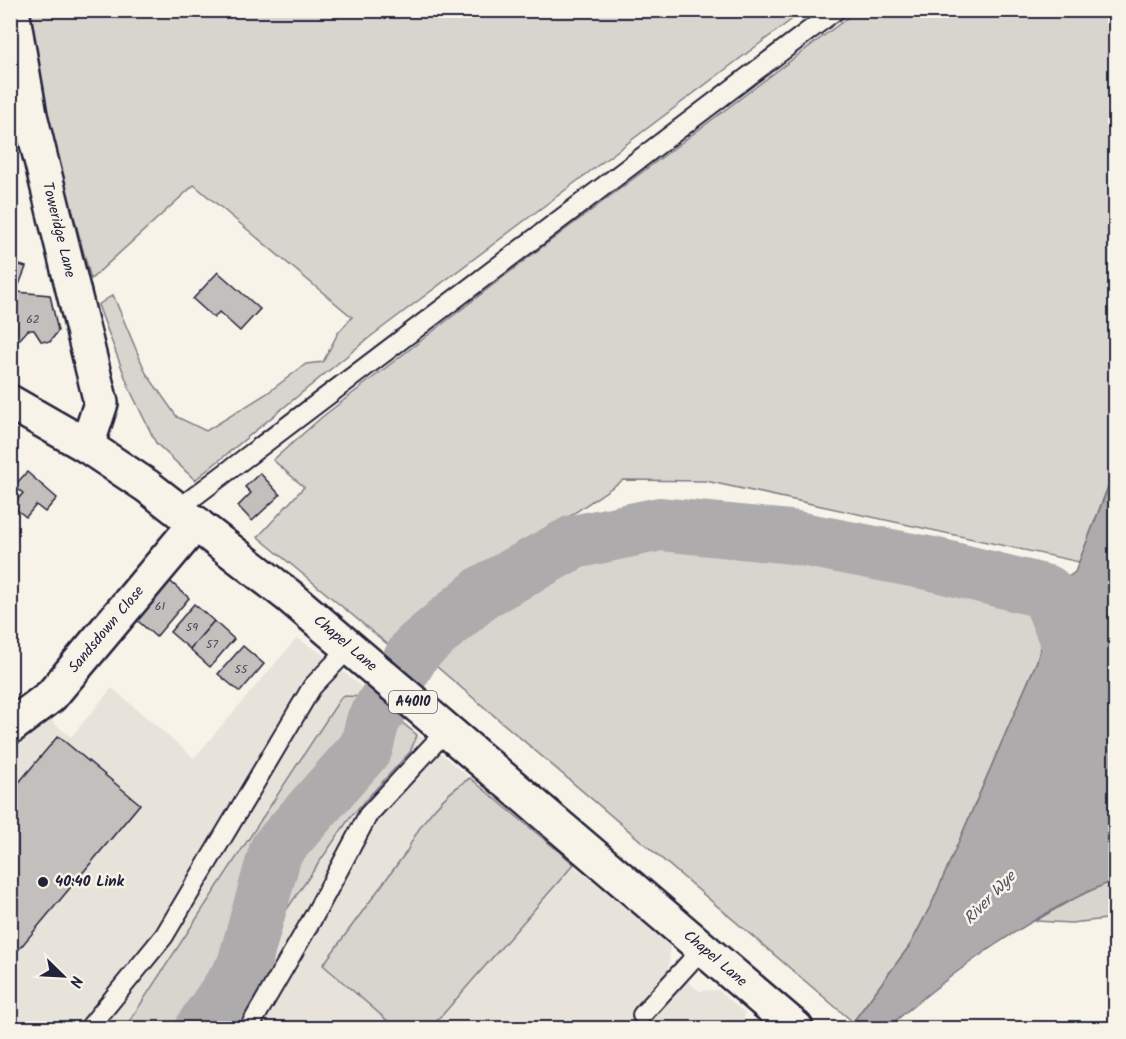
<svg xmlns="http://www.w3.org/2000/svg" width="1126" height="1039" font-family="Kalam,sans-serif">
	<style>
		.built { fill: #e7e3db }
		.green { fill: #d8d5cf; stroke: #7d7c85; stroke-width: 1.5 }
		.water { fill: #aeabad; stroke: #76747f; stroke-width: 1.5 }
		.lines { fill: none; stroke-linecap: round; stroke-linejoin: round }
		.river { stroke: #aeabad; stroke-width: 54 }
		.building { fill: #c2bfbd; stroke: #22223b; stroke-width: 1.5 }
		.lane-casing { stroke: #22223b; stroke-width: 22 }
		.street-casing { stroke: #22223b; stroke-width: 38 }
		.highway-casing { stroke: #22223b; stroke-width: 38 }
		.lane { stroke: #f7f3e8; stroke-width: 18 }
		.street { stroke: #f7f3e8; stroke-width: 33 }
		.highway { stroke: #f7f3e8; stroke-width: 33 }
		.poi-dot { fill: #22223b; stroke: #f7f3e8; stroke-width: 2 }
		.labels { text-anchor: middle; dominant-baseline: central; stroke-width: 5; stroke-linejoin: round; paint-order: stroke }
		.number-label { font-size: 12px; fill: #4a495c }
		.shield { fill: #f7f3e8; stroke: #62616f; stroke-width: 1.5 }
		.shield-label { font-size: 14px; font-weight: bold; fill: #22223b }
		.street-label { font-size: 15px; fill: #22223b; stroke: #f7f3e8 }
		.poi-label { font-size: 15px; font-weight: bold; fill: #22223b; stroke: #f7f3e8; text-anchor: start }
		.water-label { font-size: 16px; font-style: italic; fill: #535263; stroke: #f7f3e8 }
	</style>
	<rect width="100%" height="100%" fill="#f7f3e8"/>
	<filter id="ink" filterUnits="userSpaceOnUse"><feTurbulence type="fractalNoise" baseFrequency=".0167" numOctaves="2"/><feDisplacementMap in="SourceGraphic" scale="12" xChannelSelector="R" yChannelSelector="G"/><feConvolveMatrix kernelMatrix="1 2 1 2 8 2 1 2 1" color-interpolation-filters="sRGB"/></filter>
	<g filter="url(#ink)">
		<path class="built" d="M297 638 321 653 670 946 669 968 700 991 718 990 745 1013 742 1028H11V742L43 714 71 737 112 688 194 758Z"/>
		<g class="green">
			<path d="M858 10 1115 11V468L1079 562 706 481 623 480 508 558 464 596 403 657 258 537 304 487 273 460 322 417 533 254Z"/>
			<path d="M22 11H803L370 337 195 480 156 443 130 390 98 305 113 295 146 373 177 417 206 431 266 394 306 364 323 362 338 333 352 317 194 185 91 279 27 47Z"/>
			<path d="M660 524 791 537 933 564 1047 592 1050 618 1037 661 933 901 910 945 853 1022 416 649 483 592 574 542Z"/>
			<path d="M342 696 371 697 417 735 410 752 351 816 285 912 265 988 238 1028H125Z"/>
			<path d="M470 778 574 864 431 1028H396L323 965 407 851C420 822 443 795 470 778Z"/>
			<path d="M1115 880V918L1071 923 1035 921 1085 892Z"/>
		</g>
		<path class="water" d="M1115 470V880C1031 914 955 970 887 1028H860L853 1022 910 945 933 901 1037 661 1050 618 1047 592 1075 572Z"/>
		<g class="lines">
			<path class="river" d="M202 1028 243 968 276 850 366 748 373 721 416 649 483 592 574 542 660 524 791 537 933 564 1047 592 1116 761"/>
		</g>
		<g class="building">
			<path d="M10 262 26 267 10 308Z"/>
			<path d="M218 272 260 309 240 331 219 312 214 318 193 299Z"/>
			<path d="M17 292 50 295 58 331 50 342 41 341 34 330H28L20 339 11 338 10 308Z"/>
			<path d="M27 472 57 498 45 512 36 505 26 517 12 506 23 493 14 486Z"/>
			<path d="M260 473 280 495 252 521 238 506 251 493 245 487Z"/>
			<path d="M163 575 189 598 156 637 130 614Z"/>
			<path d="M194 604 214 621 190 649 170 632Z"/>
			<path d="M214 621 234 639 210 667 190 649Z"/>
			<path d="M243 646 264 664 240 692 218 674Z"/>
			<path d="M58 736 140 804 10 960V793Z"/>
		</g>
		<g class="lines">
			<defs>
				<g id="lane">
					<path d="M178 509 836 10"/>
					<path d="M642 1015 702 949"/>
					<path d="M89 1028 164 936 312 687 349 648"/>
					<path d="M249 1028 314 916 368 815 446 731"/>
				</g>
				<g id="street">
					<path id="s1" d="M12 10 30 115 101 403 87 446"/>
					<path id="s2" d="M10 727 51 696 196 523"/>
				</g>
				<g id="highway">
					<path id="s3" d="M10 402 87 446 147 486 289 596 796 1028"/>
				</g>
			</defs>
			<use href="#lane" class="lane-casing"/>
			<use href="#street" class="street-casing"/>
			<use href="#highway" class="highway-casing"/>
			<use href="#lane" class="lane"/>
			<use href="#street" class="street"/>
			<use href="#highway" class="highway"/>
		</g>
	</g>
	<circle class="poi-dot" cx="43" cy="882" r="6"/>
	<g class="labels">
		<g class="number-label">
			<text x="33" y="319">62</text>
			<text x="160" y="606">61</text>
			<text x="192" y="627">59</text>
			<text x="212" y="644">57</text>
			<text x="241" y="669">55</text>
		</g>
		<rect class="shield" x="389" y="691" width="48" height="22" rx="4.5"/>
		<g class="shield-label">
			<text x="413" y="702">A4010</text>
		</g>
		<g class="street-label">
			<text stroke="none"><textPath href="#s1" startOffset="225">Toweridge Lane</textPath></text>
			<text stroke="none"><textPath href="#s2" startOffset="138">Sandsdown Close</textPath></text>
			<text stroke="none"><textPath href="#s3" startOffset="414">Chapel Lane</textPath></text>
			<text stroke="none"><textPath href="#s3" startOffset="900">Chapel Lane</textPath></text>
		</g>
		<g class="poi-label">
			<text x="55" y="882">40:40 Link</text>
		</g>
		<g class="water-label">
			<text transform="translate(990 898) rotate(-46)">River Wye</text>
		</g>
	</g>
	<rect width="1126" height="1039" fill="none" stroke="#f7f3e8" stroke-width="36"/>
	<rect x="18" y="18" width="1090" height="1003" fill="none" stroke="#22223b" stroke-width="2" filter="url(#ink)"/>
	<g transform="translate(63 976) rotate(114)" stroke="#f7f3e8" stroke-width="4.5" paint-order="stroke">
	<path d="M0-4.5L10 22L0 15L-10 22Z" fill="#22223b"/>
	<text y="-9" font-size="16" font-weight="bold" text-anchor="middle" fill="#22223b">N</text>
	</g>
</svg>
